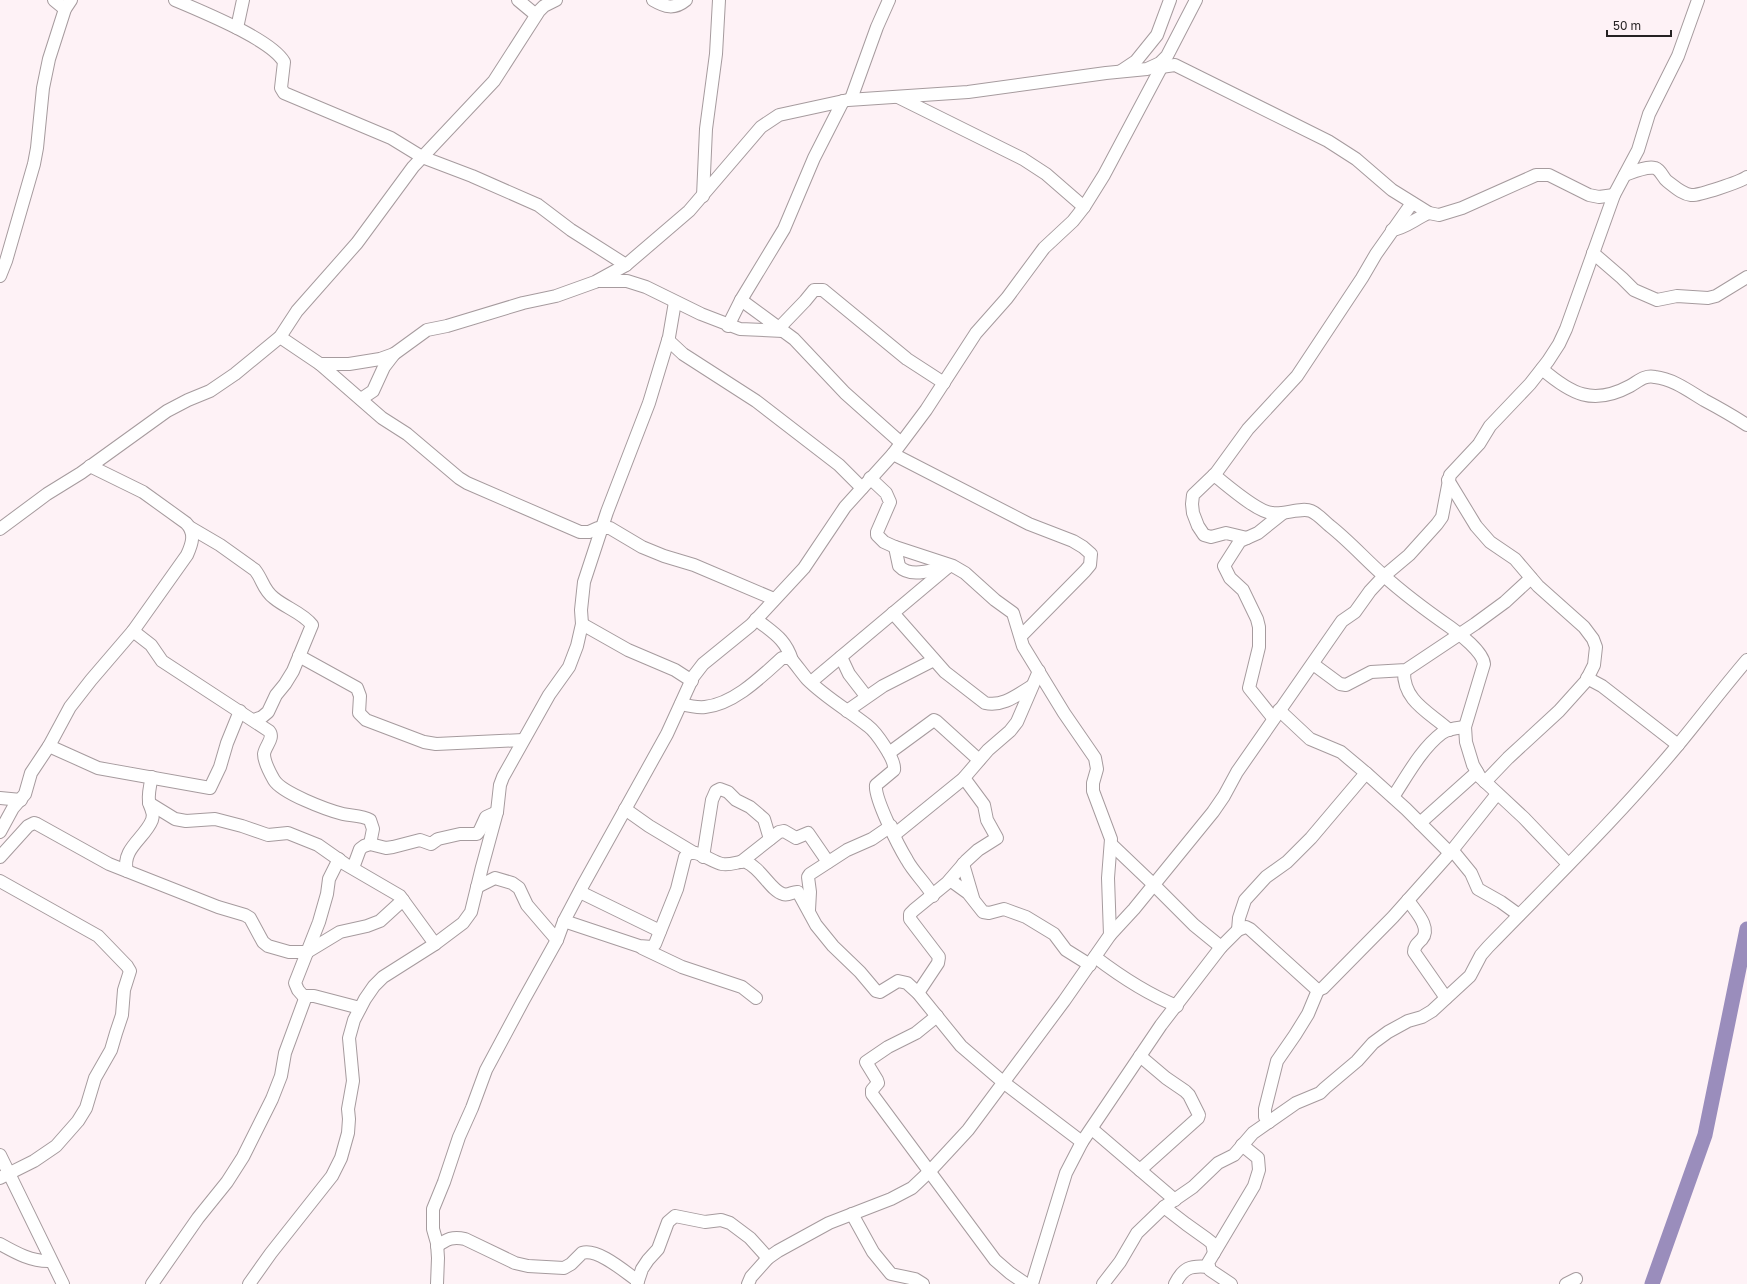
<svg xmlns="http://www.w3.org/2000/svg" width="1747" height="1284" font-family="'Golos Text',sans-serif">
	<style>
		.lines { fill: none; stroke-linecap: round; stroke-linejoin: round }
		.river { stroke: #9a8dbc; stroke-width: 15 }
		.minor-casing { stroke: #a69b9e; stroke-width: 14 }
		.minor { stroke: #fff; stroke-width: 12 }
	</style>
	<rect width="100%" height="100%" fill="#fef2f6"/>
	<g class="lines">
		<path class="river" d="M1652 1284 1705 1135 1747 929"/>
		<defs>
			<g id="minor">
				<path d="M54 0 65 9"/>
				<path d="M175 0C200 11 271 39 284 62L281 88 284 93 391 138 422 157 472 176 538 205 571 230 626 265"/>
				<path d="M518 0 536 15"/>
				<path d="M653 0C665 7 674 10 686 0"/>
				<path d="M237 28 243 0"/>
				<path d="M1154 68 1175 65 1328 141 1356 159 1392 190 1429 213 1439 215 1462 208 1536 175H1549L1589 195 1599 197 1614 195"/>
				<path d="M1121 71 1136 61 1157 35 1170 0"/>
				<path d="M898 97 1023 159 1046 174 1084 207"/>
				<path d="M851 99 877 27 889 0"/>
				<path d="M1625 175C1633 172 1646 166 1655 168 1661 170 1663 178 1667 181 1675 187 1682 194 1691 195 1698 196 1740 182 1747 177"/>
				<path d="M703 196 706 129 716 54 719 0"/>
				<path d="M1392 230C1406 228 1416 218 1429 213"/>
				<path d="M1593 253 1622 278 1634 290 1657 300 1677 296 1708 298 1716 296 1747 277"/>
				<path d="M0 276 6 261 34 164 37 148 43 88 49 59 65 9 71 0"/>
				<path d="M598 281H627L646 287 701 314 740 329 783 331"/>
				<path d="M741 300 794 339 845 393 900 442"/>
				<path d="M728 326 741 300 784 229 814 158 843 101"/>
				<path d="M779 328 805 301 814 290H823L907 359 944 383"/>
				<path d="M280 337 320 364 382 418 407 434 459 478 467 483 580 532H589L598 528H610L642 547 664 556 694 565 774 599"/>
				<path d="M668 340 683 354 756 401 839 465 862 488"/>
				<path d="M320 364H349L380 359 394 354 427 330 447 326 523 303 556 296 595 282 626 265 689 211 761 127 779 115 848 100 968 92 1106 73 1147 69 1160 63 1167 56 1196 0"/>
				<path d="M1542 369C1571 394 1593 406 1630 386 1639 381 1644 375 1655 377 1673 379 1689 391 1704 400 1719 408 1733 416 1747 425"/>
				<path d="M361 399 373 391 384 367 394 354"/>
				<path d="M893 454 1029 524 1073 541 1083 547 1091 554 1090 565 1085 571 1021 636"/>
				<path d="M1214 475C1227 485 1257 512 1272 513 1283 515 1302 507 1311 511 1318 514 1324 521 1330 526 1349 541 1365 559 1383 575 1404 594 1427 611 1450 627 1460 634 1483 652 1484 664L1465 727 1466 742 1473 765 1480 777 1524 818 1568 864"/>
				<path d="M870 478 886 493 890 502 877 532V535L884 542 895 547 953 566 965 573 995 600 1013 613 1023 646 1064 713 1095 758 1097 769 1093 783V791L1111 839 1108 878 1110 935"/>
				<path d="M1448 480 1476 526 1490 542 1515 559 1538 586 1584 627 1593 639 1596 647 1594 665 1586 681 1559 711 1508 758 1485 782"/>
				<path d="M191 528 220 545 255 570C263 580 263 590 274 598 286 608 303 613 312 625L293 671 285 684 276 695 268 712 262 717 254 720"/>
				<path d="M0 529 47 494 81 473 167 411 188 400 210 391 235 374 280 337 297 311 357 243 413 167 494 81 539 11 544 6 556 0"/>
				<path d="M1247 538 1226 533 1211 537 1204 535 1198 526 1193 513 1192 504 1193 495 1216 473 1248 429 1297 376 1362 278 1376 254 1412 203"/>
				<path d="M895 547 899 566C911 579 933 569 948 567"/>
				<path d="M893 613 945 672 985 703C1003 707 1017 695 1032 686"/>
				<path d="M756 619C773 633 785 638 792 660"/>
				<path d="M582 624 628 650 675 670 692 681"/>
				<path d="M133 631 151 645 162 661 269 731C275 738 265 746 264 754 264 761 270 773 274 780 282 793 327 810 343 814 351 816 362 815 370 820L373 829 370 844"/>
				<path d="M299 656 357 688 360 696 359 713 366 720 424 742 436 744 523 740"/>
				<path d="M841 657 849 674 866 696"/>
				<path d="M1313 664 1340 684 1346 685 1371 672 1406 670 1475 624 1505 602 1531 578"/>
				<path d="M1404 671C1403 701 1429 712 1449 730"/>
				<path d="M1587 678 1602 686 1678 745"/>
				<path d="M811 682 948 567"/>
				<path d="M681 704C689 706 697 708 705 707 734 704 761 677 782 658H789L792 660C797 666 802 673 807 679 826 698 848 710 868 726 876 732 896 760 894 770L876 785C874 798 899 847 907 860 914 873 925 882 933 896"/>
				<path d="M1279 710 1310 739 1341 752 1366 773 1406 809 1450 853"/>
				<path d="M847 711 883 686 934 660"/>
				<path d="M1273 718 1249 688 1259 647V627L1257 619 1243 590 1230 578 1224 566 1240 541 1258 533 1283 513"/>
				<path d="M49 746 98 768 210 788 220 767 227 743 240 711"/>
				<path d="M889 753 934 720 936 721 979 760"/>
				<path d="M1393 797C1407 776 1421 749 1442 733 1449 728 1457 728 1465 727"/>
				<path d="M0 798 21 800"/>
				<path d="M149 803 175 819 186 821 215 819 242 826 268 835 288 833 318 845 345 864 400 896 435 944"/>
				<path d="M625 809 649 826 694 853"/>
				<path d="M1420 823 1477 772"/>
				<path d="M0 832 13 808 25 794 31 773 49 746 70 707 91 680 133 631 187 555C192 544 196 533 186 523L143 492 90 466"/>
				<path d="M894 835 963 779 988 750 1010 731 1017 722 1039 671"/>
				<path d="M1111 844 1154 885 1194 925 1221 947"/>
				<path d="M1453 851 1471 873 1478 889 1501 902 1519 915"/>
				<path d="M0 857 28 826 34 823 37 824 109 864 218 907 245 915 250 918 263 942 268 946 289 952H307L340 932 367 926 380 921 403 900"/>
				<path d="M703 857 712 800 716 791 720 789 728 792 736 800 750 807 764 819 770 839"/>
				<path d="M741 862 779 832 784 831 796 838 808 833 828 862"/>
				<path d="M963 864 973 898"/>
				<path d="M353 868 360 849 364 846 370 844 386 848 393 847 420 840 431 844 438 839 460 834H477L480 830 486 817 497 812"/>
				<path d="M127 871C121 849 145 838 152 820 155 812 150 809 149 802 148 793 150 785 152 777"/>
				<path d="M950 880 968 893 983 912 989 913 1004 909 1026 917 1054 934 1066 950 1090 965"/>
				<path d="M0 881 98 936 127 966 130 971 124 990 122 1015 116 1033 111 1050 95 1078 86 1108 78 1121 56 1146 34 1161 0 1178"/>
				<path d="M477 887 495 878 512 883 519 888 527 905 557 940"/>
				<path d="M580 892 660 931"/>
				<path d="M1408 900C1414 910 1432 927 1422 939 1418 943 1414 946 1414 952L1446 998"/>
				<path d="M809 910 810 892 808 877 810 874 847 850 872 839 891 826"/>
				<path d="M564 921 639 946 652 947 655 944 677 889 685 857 688 854C697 849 712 862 722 864 731 866 741 860 746 862 761 868 771 891 783 894 789 896 793 891 798 892L816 925 833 946 860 972 876 991 880 992 898 981 907 983 918 993 961 1046 1003 1082 1082 1142"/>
				<path d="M1238 930 1239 918 1245 900 1266 877 1287 862 1311 838 1366 773"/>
				<path d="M642 948 682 967 742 987 756 998"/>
				<path d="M1095 957C1120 976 1147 994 1177 1006"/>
				<path d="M918 993 938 963 939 957 910 919V914L914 910 947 883 966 861 978 850 997 838 987 820 984 805 964 778"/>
				<path d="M305 998 298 990 295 983 319 922 327 894 329 879 339 859"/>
				<path d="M937 1016 916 1033 888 1047 866 1062 877 1080 878 1083 872 1090V1094L995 1260 1010 1273 1026 1284"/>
				<path d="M1140 1056 1166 1078 1185 1091 1189 1095 1199 1115 1198 1118 1140 1170"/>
				<path d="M1269 1122 1265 1117V1109L1277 1061 1295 1035 1308 1014 1318 990"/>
				<path d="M1092 1129 1175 1200"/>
				<path d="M0 1155 63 1284"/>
				<path d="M1164 1207 1186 1224 1207 1239 1212 1243 1214 1253"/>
				<path d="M852 1214 873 1252 891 1274 915 1279 923 1284"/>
				<path d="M0 1244C16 1253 32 1262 51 1261"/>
				<path d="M437 1246C447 1239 453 1236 465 1239L515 1263 528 1266 564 1268 571 1264 582 1253C598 1248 625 1272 638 1281"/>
				<path d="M152 1284 198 1218 227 1182 243 1157 272 1099 281 1076 285 1053 306 996H314L360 1008"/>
				<path d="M249 1284 271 1253 332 1176 341 1158 348 1133 349 1119 348 1109 353 1081 349 1038 354 1020 365 999 374 986 383 977 435 944 463 923 471 912 482 867 497 812 500 785 503 777 549 695 569 667 577 646 582 624 581 610 584 582 607 512 649 403 669 337 675 302"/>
				<path d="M437 1284 438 1258 437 1243 433 1229V1209L444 1182 459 1137 472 1108 486 1070 523 1001 557 940 564 921 583 885 667 734 693 677 703 664 751 625 804 568 845 507 893 454 926 410 976 333 1007 298 1044 248 1073 221 1084 207 1104 175 1162 66"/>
				<path d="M637 1284 642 1269 648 1260 658 1249 668 1222 675 1216 705 1222 721 1220 730 1223 750 1238 768 1258"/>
				<path d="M748 1284 751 1277 768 1258 778 1251 829 1223 891 1199 912 1188 930 1171 968 1130 1064 1001 1110 935 1134 909 1213 812 1224 796 1237 772 1342 621 1355 612 1370 591 1384 576 1409 555 1437 524 1442 517 1450 475 1479 444 1490 426 1530 384 1548 361 1559 344 1566 329 1614 195 1638 150 1649 114 1678 56 1698 0"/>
				<path d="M1032 1284 1066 1173 1082 1142 1161 1025 1221 947 1238 930 1246 927 1250 929 1314 987 1318 990 1323 988 1393 917 1450 853 1497 794"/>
				<path d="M1103 1284 1120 1262 1137 1233 1164 1207 1193 1187 1218 1163 1234 1155 1253 1133 1296 1103 1320 1093 1325 1088 1357 1061 1373 1043 1388 1032 1408 1021 1422 1017 1432 1011 1470 976 1481 955 1488 947C1552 881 1619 816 1678 745 1701 717 1723 688 1747 660"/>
				<path d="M1175 1284C1183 1268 1190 1265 1209 1267"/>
				<path d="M1231 1284 1210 1270 1208 1263 1254 1186 1259 1170 1258 1158 1242 1145"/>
				<path d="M1566 1284 1576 1279"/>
			</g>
		</defs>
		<use href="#minor" class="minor-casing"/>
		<use href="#minor" class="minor"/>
	</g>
	<path d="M1607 30v6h64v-6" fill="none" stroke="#262223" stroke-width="2"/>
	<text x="1613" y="30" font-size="12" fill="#262223" stroke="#fef2f6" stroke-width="3" paint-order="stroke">50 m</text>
</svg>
